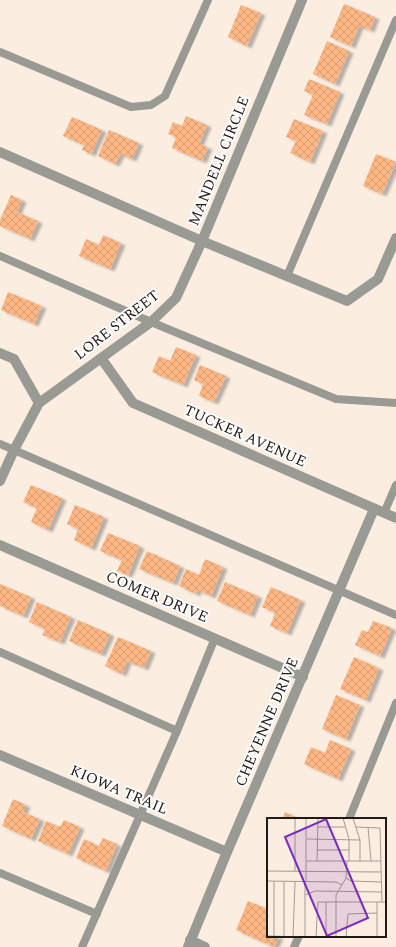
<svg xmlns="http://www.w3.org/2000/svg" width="396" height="947" font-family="Spectral,serif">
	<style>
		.building { fill: url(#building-cross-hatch); filter: url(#shadow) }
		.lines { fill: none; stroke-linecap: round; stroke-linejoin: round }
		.service { stroke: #999a93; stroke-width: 8 }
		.minor { stroke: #999a93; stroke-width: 10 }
		.labels { text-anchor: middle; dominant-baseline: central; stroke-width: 4; stroke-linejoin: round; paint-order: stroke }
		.street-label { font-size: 15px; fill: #201b17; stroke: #fff }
		.inset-road { fill: none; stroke: #a39a90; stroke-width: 1 }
		.view { fill: #7b2cbf; fill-opacity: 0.15; stroke: #7b2cbf; stroke-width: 2 }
		.inset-edge { fill: none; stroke: #201b17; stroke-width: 2 }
	</style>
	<defs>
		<pattern id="building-cross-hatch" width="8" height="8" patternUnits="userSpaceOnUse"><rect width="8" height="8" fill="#fcb785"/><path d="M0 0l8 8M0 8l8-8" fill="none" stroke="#d89d72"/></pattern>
		<filter id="shadow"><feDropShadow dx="4.5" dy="2.5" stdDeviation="1" flood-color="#0004"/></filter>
	</defs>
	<rect width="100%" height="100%" fill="#fbeee1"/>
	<g class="building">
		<path d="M344 4 375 17 370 30 359 26 351 46 330 37Z"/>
		<path d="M241 5 261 13 247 46 228 37Z"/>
		<path d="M327 41 349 51 335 84 313 74Z"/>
		<path d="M309 79 340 92 327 124 304 115 313 95 304 91Z"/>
		<path d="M186 116 207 125 199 144 208 147 202 161 172 148 176 137 168 134 173 122 182 126Z"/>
		<path d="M72 117 102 130 91 154 82 150 84 145 63 136Z"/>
		<path d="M294 119 323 131 310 162 290 153 296 141 286 137Z"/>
		<path d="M109 130 139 143 132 159 120 154 115 164 98 156Z"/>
		<path d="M376 154 396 162 382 194 363 186Z"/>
		<path d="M11 195 22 200 17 212 38 221 30 239 0 226V220Z"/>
		<path d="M103 235 121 243 110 269 79 256 86 239 99 245Z"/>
		<path d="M8 292 42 306 34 324 1 310Z"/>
		<path d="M176 347 196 355 183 385 152 372 159 356 170 361Z"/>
		<path d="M200 365 226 376 214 402 199 396 203 384 194 380Z"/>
		<path d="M31 485 62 498 48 530 31 522 37 508 23 502Z"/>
		<path d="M75 505 104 517 91 548 74 540 78 529 67 524Z"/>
		<path d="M108 533 140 546 128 575 117 571 122 560 100 551Z"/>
		<path d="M147 551 180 566 173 583 139 569Z"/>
		<path d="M205 559 223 567 211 596 197 590 196 594 179 586 186 569 199 575Z"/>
		<path d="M225 582 258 596 250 615 217 601Z"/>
		<path d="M0 584 31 597 23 616 0 606Z"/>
		<path d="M271 587 301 600 287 633 270 626 275 613 262 607Z"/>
		<path d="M37 602 71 617 60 642 42 635 45 629 29 622Z"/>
		<path d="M78 620 110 634 101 654 69 641Z"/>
		<path d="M373 621 392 628 380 656 355 645 362 630 368 632Z"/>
		<path d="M118 637 151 651 144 668 127 661 122 674 105 666Z"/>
		<path d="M354 657 379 668 366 700 340 689Z"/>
		<path d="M336 695 360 705 346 739 322 729Z"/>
		<path d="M330 740 351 749 338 779 304 764 311 747 325 753Z"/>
		<path d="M13 799 26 805 23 812 40 819 31 839 2 826Z"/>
		<path d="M285 812 301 819H282Z"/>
		<path d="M64 820 80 827 68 854 38 841 46 821 60 827Z"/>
		<path d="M103 838 117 844 106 871 76 858 84 839 99 846Z"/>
		<path d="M248 901 268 909V920L265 927 268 928V936H279L274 947 236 930Z"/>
	</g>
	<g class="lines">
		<g class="service">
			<path d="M0 52 131 107 151 105 165 96 208 0"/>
			<path d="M0 256 151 322 336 399 396 403"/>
			<path d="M287 276 396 20"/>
			<path d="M0 444 396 615"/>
			<path d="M384 513 396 485"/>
			<path d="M0 652 177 731"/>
			<path d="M349 819 396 703"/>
			<path d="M0 873 97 914"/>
			<path d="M82 947 177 731 215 638"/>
			<path d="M294 947 299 936"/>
		</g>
		<g class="minor">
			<path d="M0 152 202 241 347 301 378 279 396 238"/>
			<path d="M0 353 14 359 39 403"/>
			<path d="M101 358 133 403 396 518"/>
			<path d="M0 481 14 450 39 403 151 322 176 298 202 241 302 0"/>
			<path d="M0 545 303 677"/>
			<path d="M0 755 227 852"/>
			<path d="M190 940 205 947"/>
			<path d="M188 947 227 852 374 509"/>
		</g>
	</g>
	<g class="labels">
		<g class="street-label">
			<text transform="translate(219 161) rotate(-68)">MANDELL CIRCLE</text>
			<text transform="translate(117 325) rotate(-38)">LORE STREET</text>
			<text transform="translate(245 436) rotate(24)">TUCKER AVENUE</text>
			<text transform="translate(157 597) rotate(23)">COMER DRIVE</text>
			<text transform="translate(267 722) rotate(-67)">CHEYENNE DRIVE</text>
			<text transform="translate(119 790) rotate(23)">KIOWA TRAIL</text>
		</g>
	</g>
	<g transform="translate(267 818)">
		<rect width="119" height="119" fill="#fbeee1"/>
		<path class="inset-road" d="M39 0V64M76 0 82 21V43M86 0 93 22V43M50 9H78M89 9 113 10 115 84M101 9 104 43M40 21 93 22M50 32H82M39 43H114M50 43 51 0M0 53 114 54M28 53V0M79 60 84 63 114 64M0 63 69 64 75 67M7 63V118M17 64V118M38 77 48 73 114 74M110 84V119M0 118 40 119M26 119 28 64M38 119V64M49 119 51 84H119M59 119V84M69 119V77L79 60 80 43M79 119 81 96 110 95"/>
		<path class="view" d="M59 1 101 100 60 118 18 19Z"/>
		<rect width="119" height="119" class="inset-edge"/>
	</g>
</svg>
